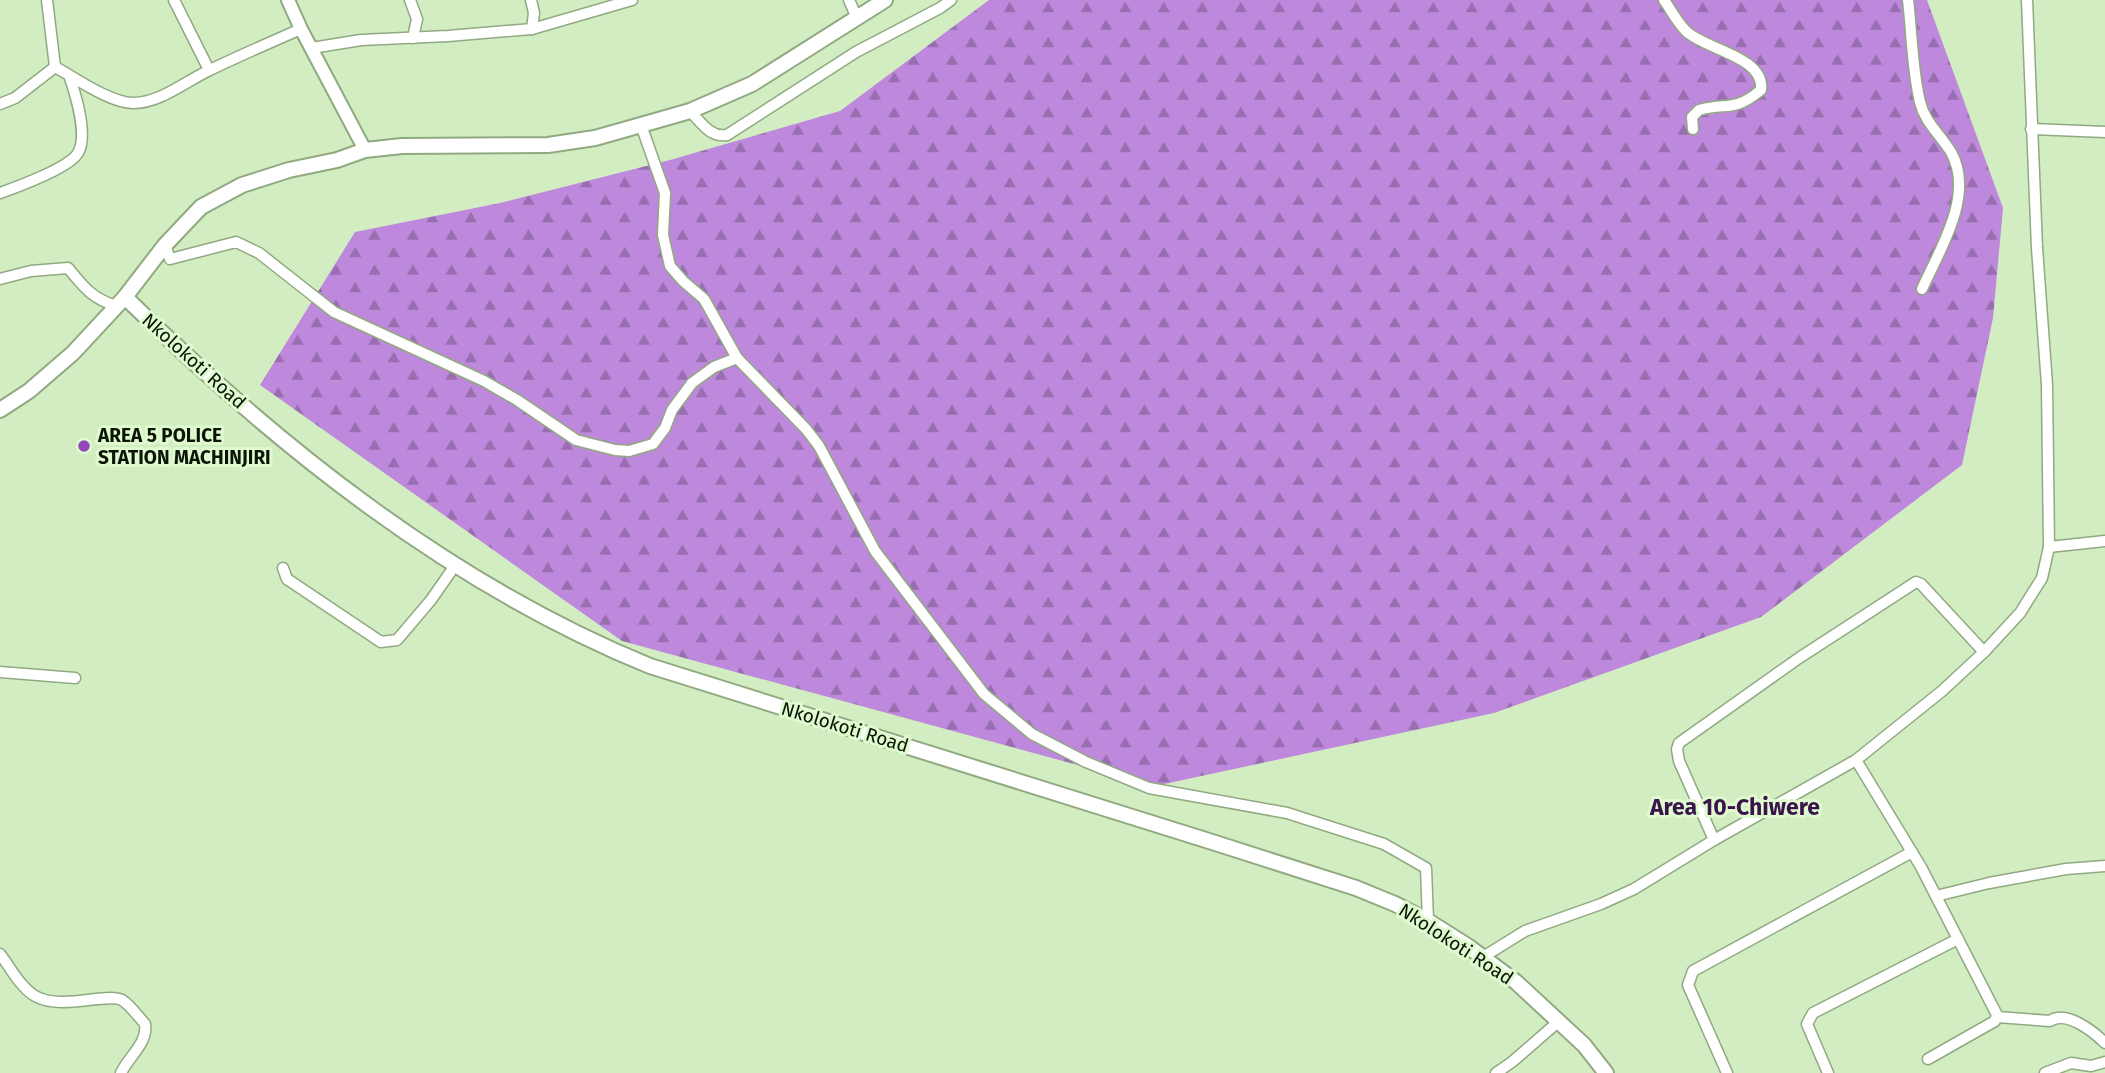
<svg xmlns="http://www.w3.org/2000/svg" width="2105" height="1073" font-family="'Fira Sans',sans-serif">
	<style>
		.forest { fill: url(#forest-firs) }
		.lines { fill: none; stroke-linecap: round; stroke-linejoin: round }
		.minor-casing { stroke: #91a981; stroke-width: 13 }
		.tertiary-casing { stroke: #91a981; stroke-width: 16 }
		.secondary-casing { stroke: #91a981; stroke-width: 18 }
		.minor { stroke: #fff; stroke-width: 10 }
		.tertiary { stroke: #fff; stroke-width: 12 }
		.secondary { stroke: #fff; stroke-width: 14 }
		.poi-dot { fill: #9347b8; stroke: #e0facf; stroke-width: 2.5 }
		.labels { text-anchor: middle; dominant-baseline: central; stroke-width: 6; stroke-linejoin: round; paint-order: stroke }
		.street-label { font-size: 19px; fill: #0b1406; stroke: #e0facf }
		.poi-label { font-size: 19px; font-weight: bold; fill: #0b1406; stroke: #e0facf; text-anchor: start }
		.quarter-label { font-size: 23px; font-weight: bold; fill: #3a154b; stroke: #e0facf }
	</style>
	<defs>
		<pattern id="forest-firs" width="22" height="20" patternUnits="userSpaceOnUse" patternTransform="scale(1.75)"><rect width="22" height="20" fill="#be88dc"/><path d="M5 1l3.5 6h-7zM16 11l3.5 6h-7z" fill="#996eb0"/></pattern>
	</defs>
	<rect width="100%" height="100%" fill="#d3edc2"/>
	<path class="forest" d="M989 0H1927L2003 208 1993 318 1962 465 1761 617 1494 713 1155 786 622 641 260 385 355 232 500 203 670 160 840 111Z"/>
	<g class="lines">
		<defs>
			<g id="minor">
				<path d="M47 0 55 67"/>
				<path d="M174 0 209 70"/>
				<path d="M410 0 417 19 413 38"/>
				<path d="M531 0 534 13 532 29"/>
				<path d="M849 0 857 18"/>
				<path d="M1664 0C1671 10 1678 24 1687 32 1707 50 1765 57 1761 90 1733 113 1728 102 1699 110L1692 117 1693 129"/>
				<path d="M1908 0C1912 33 1912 69 1920 102 1925 123 1940 134 1951 152 1975 195 1940 249 1922 289"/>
				<path d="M312 48 361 40 448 36 532 29 632 0"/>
				<path d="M55 67C74 77 110 103 133 103 161 103 187 80 212 69 241 55 271 42 301 29"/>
				<path d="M0 104 15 98 55 67"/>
				<path d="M690 111C701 122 710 138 727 135L856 52 940 8 951 0"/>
				<path d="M641 125 665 193 663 235 670 266 683 281 704 299 737 358"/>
				<path d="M2031 129 2105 132"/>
				<path d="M0 193C17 187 69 168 78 153 88 136 76 96 70 78"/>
				<path d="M165 245 170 259 236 242 259 253 334 312 484 381 517 400 576 440 615 450 629 451 653 444 665 428 672 410 692 383 714 367 737 358 806 429 819 446 875 551 984 694 1032 734 1086 762 1149 788 1287 813 1384 844 1426 868 1428 921"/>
				<path d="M0 279 31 271 68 268C84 287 91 298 116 306"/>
				<path d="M2049 547 2105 541"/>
				<path d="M283 568 287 579 381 642 397 640 431 600 456 564"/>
				<path d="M0 672 75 678"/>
				<path d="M1856 760 1921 867 1997 1015 1995 1021 1928 1059"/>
				<path d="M1714 840 1679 761 1677 749 1679 743 1799 658 1916 582 1921 584 1984 652"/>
				<path d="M1936 896 1989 883 2066 869 2105 866"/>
				<path d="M0 954C10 967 20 987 35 996 61 1011 107 992 122 1000 130 1005 138 1016 145 1024 148 1043 129 1056 121 1073"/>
				<path d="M1483 957 1525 931 1601 904 1634 889 1714 840 1856 760 1942 691 1984 652 2020 613 2042 578 2049 547 2047 385 2037 248 2027 0"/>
				<path d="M1997 1017 2050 1021C2066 1010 2093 1031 2105 1043"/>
				<path d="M1496 1073 1512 1062 1558 1022"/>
				<path d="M1727 1073 1688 985 1693 971 1912 852"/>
				<path d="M1828 1073 1807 1024 1813 1013 1958 939"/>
				<path d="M2045 1073 2071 1063 2091 1066 2105 1062"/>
			</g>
			<path id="tertiary" d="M288 0 301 29 365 150"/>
			<g id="secondary">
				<path d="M125 297C277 446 451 585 650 666L1209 841 1356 888 1395 904 1428 921 1469 947 1516 982 1584 1045 1606 1073"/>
				<path d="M0 410 29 391 73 353 125 297 165 245 201 207 242 185 289 170 337 160 365 150 402 146 548 145 595 138 641 125 690 111 752 84 885 0"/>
			</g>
		</defs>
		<use href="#minor" class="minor-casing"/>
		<use href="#tertiary" class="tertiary-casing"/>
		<use href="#secondary" class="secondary-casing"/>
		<use href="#minor" class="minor"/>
		<use href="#tertiary" class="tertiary"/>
		<use href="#secondary" class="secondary"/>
	</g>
	<circle class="poi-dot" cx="84" cy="446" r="7"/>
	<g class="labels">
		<g class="street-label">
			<text transform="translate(194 361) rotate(42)">Nkolokoti Road</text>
			<text transform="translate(845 727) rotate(17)">Nkolokoti Road</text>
			<text transform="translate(1456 944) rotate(33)">Nkolokoti Road</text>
		</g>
		<g class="poi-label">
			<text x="98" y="435">AREA 5 POLICE<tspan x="98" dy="22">STATION MACHINJIRI</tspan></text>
		</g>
		<g class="quarter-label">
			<text x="1735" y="807">Area 10-Chiwere</text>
		</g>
	</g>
</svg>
